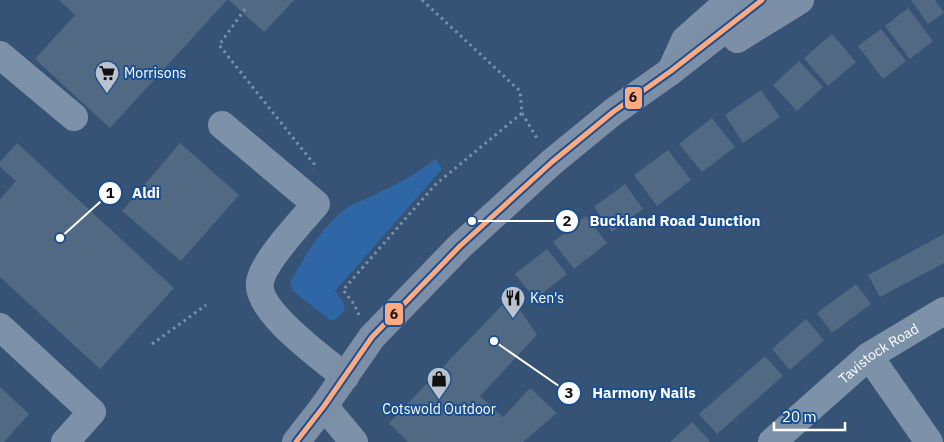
<svg xmlns="http://www.w3.org/2000/svg" width="944" height="442" font-family="'IBM Plex Sans',sans-serif">
	<style>
		.green { fill: #2f66a5 }
		.building { fill: #526984 }
		.lines { fill: none; stroke-linecap: round; stroke-linejoin: round }
		.path { stroke: #7d92a8; stroke-width: 3; stroke-dasharray: 2.5 4; stroke-linecap: butt }
		.minor { stroke: #7d92a8; stroke-width: 28 }
		.major { stroke: #7d8ea7; stroke-width: 28 }
		.bus-1-casing { stroke: #1b4f8f; stroke-width: 9 }
		.bus-1 { stroke: #ffa980; stroke-width: 5 }
		.labels { text-anchor: middle; dominant-baseline: central; stroke-width: 4; stroke-linejoin: round; paint-order: stroke }
		.poi-label { font-size: 14px; fill: #fff; stroke: #1b4f8f; text-anchor: start }
		.street-label { font-size: 14px; fill: #fff; stroke: #1b4f8f }
		.leader { fill: none; stroke: #fff; stroke-width: 2 }
		.callout-dot { fill: #fff; stroke: #1b4f8f; stroke-width: 2 }
		.mark-label { font-size: 15px; text-anchor: middle; font-weight: bold; fill: #111 }
		.callout-label { font-size: 15px; text-anchor: middle; font-weight: bold; fill: #fff; stroke: #1b4f8f; stroke-width: 4; stroke-linejoin: round; paint-order: stroke }
		.line-badge { stroke: #1b4f8f; stroke-width: 2 }
		.pale-badge-label { font-size: 14px; text-anchor: middle; font-weight: bold; fill: #111 }
	</style>
	<rect width="100%" height="100%" fill="#365274"/>
	<path class="green" d="M435 159 442 169 335 291C345 303 350 308 335 320H330L293 291 290 283C303 258 324 223 348 207 356 202 367 199 376 194 397 184 417 174 435 159Z"/>
	<g class="building">
		<path d="M59 0H227L110 128 35 59 75 15Z"/>
		<path d="M229 0H294L264 32Z"/>
		<path d="M911 0H935L944 13 928 24Z"/>
		<path d="M908 8 933 41 910 59 885 26Z"/>
		<path d="M881 29 906 61 883 79 858 46Z"/>
		<path d="M832 34 856 62 828 86 804 58Z"/>
		<path d="M799 61 823 87 797 111 773 85Z"/>
		<path d="M761 90 780 117 743 143 725 115Z"/>
		<path d="M712 118 735 147 702 172 679 144Z"/>
		<path d="M17 143 174 288 100 369 0 277V199L16 181 0 167V162Z"/>
		<path d="M180 143 239 195 181 261 122 211Z"/>
		<path d="M668 150 691 180 657 206 634 175Z"/>
		<path d="M625 184 643 209 612 232 594 207Z"/>
		<path d="M586 216 607 243 574 269 553 242Z"/>
		<path d="M944 234V263L880 297 868 275Z"/>
		<path d="M547 249 567 274 535 299 515 274Z"/>
		<path d="M856 284 871 304 832 333 817 313Z"/>
		<path d="M511 296 537 335 480 396 503 417 530 388 557 413 523 442H408L389 423Z"/>
		<path d="M806 319 824 340 790 370 772 349Z"/>
		<path d="M765 356 783 376 717 434 699 414Z"/>
		<path d="M0 387 29 414 4 442H0Z"/>
		<path d="M692 422 710 441 708 442H670Z"/>
	</g>
	<g class="lines">
		<g class="path">
			<path d="M422 0 520 91 522 113 538 140"/>
			<path d="M245 9 219 45 314 164 313 169"/>
			<path d="M359 315 354 304 343 290 435 185 522 113"/>
			<path d="M152 344 206 305"/>
		</g>
		<g class="minor">
			<path d="M0 55 74 117"/>
			<path d="M671 71 685 40 730 0"/>
			<path d="M222 125 316 204C302 221 263 261 260 282 255 311 324 359 345 377"/>
			<path d="M0 327 92 412 65 442"/>
			<path d="M869 356 929 442"/>
			<path d="M324 406 354 442"/>
			<path id="s1" d="M772 442 869 356 944 311"/>
		</g>
		<g class="major">
			<path d="M737 39 800 0"/>
			<path d="M296 442 324 406 372 337 460 246 552 162 613 112 671 71 762 0"/>
		</g>
		<defs>
			<path id="bus-1" d="M296 442 324 406 372 337 460 246 552 162 613 112 671 71 762 0"/>
		</defs>
		<use href="#bus-1" class="bus-1-casing"/>
		<use href="#bus-1" class="bus-1"/>
	</g>
	<defs>
		<symbol id="supermarket-pin" viewBox="-11 -11 22 30"><path d="M0 17L-7.5 6A9.5 9.5 0 1 1 7.5 6Z" fill="#b9c2ce" stroke="#1b4f8f"/><path d="M-6-5.5h2.5l.6 2H6L4.5 2H-2.5L-4.4-4H-6ZM-1.5 3.2a1.3 1.3 0 1 0 .1 0ZM3 3.2a1.3 1.3 0 1 0 .1 0Z" fill="#111"/></symbol>
		<symbol id="restaurant-pin" viewBox="-11 -11 22 30"><path d="M0 17L-7.5 6A9.5 9.5 0 1 1 7.5 6Z" fill="#b9c2ce" stroke="#1b4f8f"/><path d="M-5-6h1v4h1v-4h1v4h1v-4h1v5L-1.5 .5V6h-2V.5L-5-1ZM5-6V6H3V1.5H1.5Q1.5-4 5-6Z" fill="#111"/></symbol>
		<symbol id="shop-pin" viewBox="-11 -11 22 30"><path d="M0 17L-7.5 6A9.5 9.5 0 1 1 7.5 6Z" fill="#b9c2ce" stroke="#1b4f8f"/><path d="M-5-2.5h2.3a2.7 3.5 0 0 1 5.4 0H5L5.5 6h-11ZM-1.5-2.5h3a1.5 2.3 0 0 0-3 0Z" fill="#111"/></symbol>
	</defs>
	<g fill-rule="evenodd">
		<use href="#supermarket-pin" x="93" y="59" width="28" height="38"/>
		<use href="#restaurant-pin" x="499" y="284" width="28" height="38"/>
		<use href="#shop-pin" x="425" y="365" width="28" height="38"/>
	</g>
	<g class="labels">
		<g class="poi-label">
			<text x="124" y="73">Morrisons</text>
			<text x="530" y="298">Ken's</text>
			<text x="439" y="409" text-anchor="middle">Cotswold Outdoor</text>
		</g>
		<g class="street-label">
			<text stroke="none"><textPath href="#s1" startOffset="139">Tavistock Road</textPath></text>
		</g>
	</g>
	<path class="leader" d="M60 238L110 193M472 221L567 221M494 341L569 393"/>
	<g class="callout-dot">
		<circle cx="60" cy="238" r="5"/>
		<circle cx="472" cy="221" r="5"/>
		<circle cx="494" cy="341" r="5"/>
		<circle cx="110" cy="193" r="12"/>
		<circle cx="567" cy="221" r="12"/>
		<circle cx="569" cy="393" r="12"/>
	</g>
	<g class="mark-label">
		<text x="110" y="198">1</text>
		<text x="567" y="226">2</text>
		<text x="569" y="398">3</text>
	</g>
	<g class="callout-label">
		<text x="146" y="198">Aldi</text>
		<text x="675" y="226">Buckland Road Junction</text>
		<text x="644" y="398">Harmony Nails</text>
	</g>
	<g class="line-badge">
		<rect x="624" y="86" width="19" height="24" rx="5" fill="#ffa980"/>
		<rect x="384" y="302" width="20" height="24" rx="5" fill="#ffa980"/>
	</g>
	<g class="pale-badge-label">
		<text x="633" y="102">6</text>
		<text x="394" y="319">6</text>
	</g>
	<path d="M774 422v8h71v-8" fill="none" stroke="#ffffff" stroke-width="2.5"/>
	<text x="782" y="422" font-size="15" fill="#ffffff" stroke="#1b4f8f" stroke-width="4" paint-order="stroke">20 m</text>
</svg>
